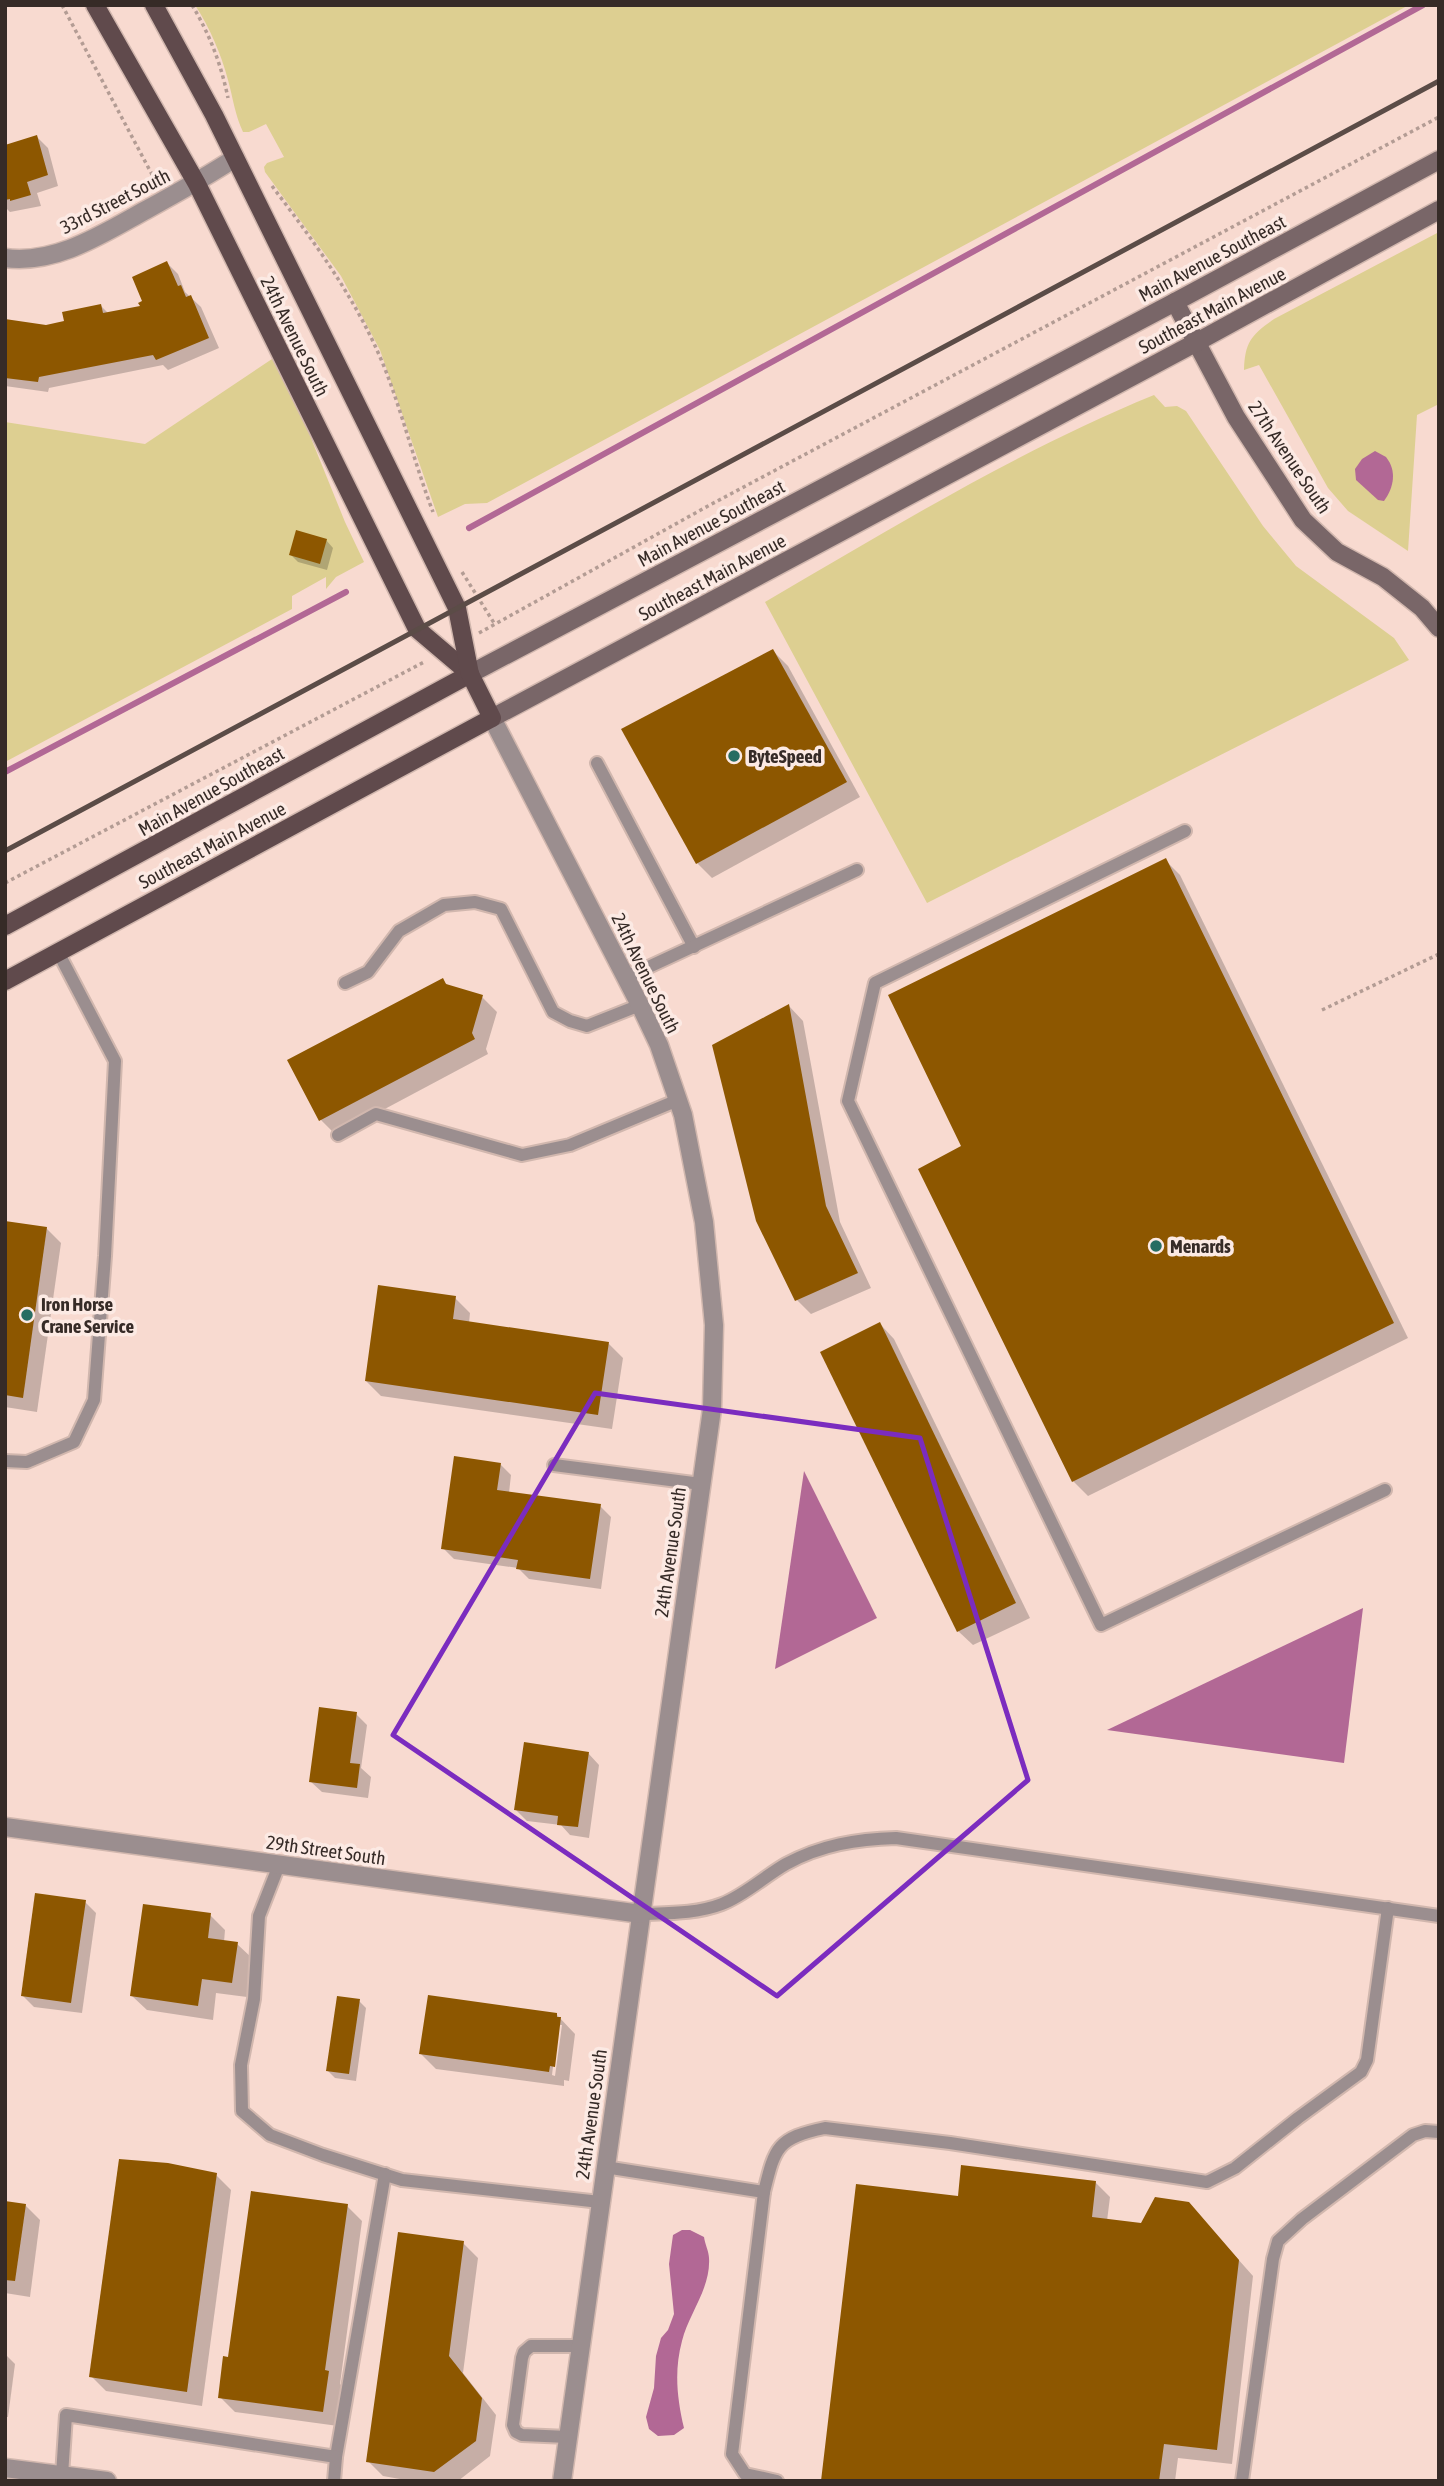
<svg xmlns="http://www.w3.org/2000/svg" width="1444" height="2486" font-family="'Asap Condensed',sans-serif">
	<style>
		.green { fill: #ddcf91 }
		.water { fill: #b26895 }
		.shadow { fill: #0003; fill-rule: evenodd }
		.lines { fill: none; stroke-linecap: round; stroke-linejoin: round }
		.stream { stroke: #b26895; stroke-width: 6 }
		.building { fill: #8d5700 }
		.lane-casing { stroke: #d1b7ae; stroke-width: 16 }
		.street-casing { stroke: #d1b7ae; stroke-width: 21 }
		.secondary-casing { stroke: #d1b7ae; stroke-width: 21 }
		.primary-casing { stroke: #d1b7ae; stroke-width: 21 }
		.path { stroke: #b39c94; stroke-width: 3.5; stroke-dasharray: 3.5 3.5; stroke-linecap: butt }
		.lane { stroke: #9b8e8f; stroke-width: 12 }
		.street { stroke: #9b8e8f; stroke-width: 18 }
		.secondary { stroke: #796668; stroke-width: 18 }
		.primary { stroke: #604a4c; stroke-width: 18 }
		.rail { stroke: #5b4c47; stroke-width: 5 }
		.marked { fill: none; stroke: #7b2cbf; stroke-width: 5; stroke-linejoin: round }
		.poi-dot { fill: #266d62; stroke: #fceae4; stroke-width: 2.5 }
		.labels { text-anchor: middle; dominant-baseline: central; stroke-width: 7; stroke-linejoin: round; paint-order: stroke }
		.street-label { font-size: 19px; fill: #362b27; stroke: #fceae4 }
		.poi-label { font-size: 19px; font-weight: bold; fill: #362b27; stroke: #fceae4; text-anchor: start }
	</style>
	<rect width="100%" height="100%" fill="#f8dad0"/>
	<g class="green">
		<path d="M195 5H1409L487 503 465 504 438 517 380 350 341 276 265 172 264 167 267 163 284 157 266 124 249 132H243C235 115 233 98 228 80 221 54 210 28 195 5Z"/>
		<path d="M1439 232V404L1417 415 1408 551 1348 511 1328 488 1259 365 1244 370C1245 342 1251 335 1274 319Z"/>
		<path d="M272 359 302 416 345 522 364 562 336 577 326 589V577L292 596V609L5 762V422L145 444Z"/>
		<path d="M1154 395 1165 407 1177 406 1186 411 1263 526 1296 566 1394 638 1409 660 927 903 765 602C892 528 1017 451 1154 395Z"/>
	</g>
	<g class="water">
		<path d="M1375 451 1386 457C1397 471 1394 487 1384 501L1378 500 1356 480 1355 469 1362 459Z"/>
		<path d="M804 1471 877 1618 775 1669Z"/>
		<path d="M1363 1608 1344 1763 1107 1730Z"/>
		<path d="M682 2230H690L704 2237C705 2244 709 2252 709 2258 711 2288 689 2313 682 2341 674 2371 677 2398 684 2428L674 2435 658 2436 649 2429 646 2417 654 2388 656 2356 661 2338 668 2330 674 2314 669 2264 673 2235Z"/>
	</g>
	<g class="shadow">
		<path d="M37 137 48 148 58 186 37 193 41 206 10 212 5 207V146Z"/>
		<path d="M167 263 178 274 185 292 201 307 219 348 168 370 163 365 49 388 48 392 5 386V321L46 327 66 323 101 306 109 314 142 308Z"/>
		<path d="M326 540 333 548 327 570 298 562 291 555Z"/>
		<path d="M773 651 788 666 860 797 712 878 697 863 624 730Z"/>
		<path d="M1165 860 1180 875 1408 1338 1088 1496 1073 1481 964 1147Z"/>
		<path d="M442 980 450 987 482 997 497 1012 486 1049 488 1054 336 1135 321 1120 289 1061Z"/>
		<path d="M789 1006 803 1021 840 1222 871 1288 811 1314 796 1299Z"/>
		<path d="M5 1222 46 1228 61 1243 37 1412 5 1407Z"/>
		<path d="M455 1298 470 1313 469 1323 608 1343 623 1358 612 1429 381 1396 366 1381Z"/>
		<path d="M880 1324 894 1339 1030 1618 973 1645 958 1631Z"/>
		<path d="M500 1464 511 1475 509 1493 600 1506 611 1517 601 1589 529 1579 518 1568 454 1559 443 1548Z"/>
		<path d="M356 1714 367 1725 361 1768 371 1777 368 1798 322 1792 310 1781Z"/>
		<path d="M588 1753 599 1765 589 1838 570 1835 561 1825 527 1821 516 1810Z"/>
		<path d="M85 1902 96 1913 82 2013 34 2007 23 1996Z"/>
		<path d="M210 1915 225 1930 224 1942 237 1944 252 1958 247 1997 216 1993 213 2020 147 2010 132 1996Z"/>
		<path d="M359 2001 366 2008 356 2081 335 2078 328 2071Z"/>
		<path d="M557 2015 575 2034 569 2081 564 2080V2086L436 2069 421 2054ZM558 2025H562L555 2076 552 2075Z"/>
		<path d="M216 2175 231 2190 202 2406 106 2391 91 2376Z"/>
		<path d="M1095 2182 1110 2197 1107 2221 1142 2225 1188 2203 1253 2276 1232 2464 1178 2458 1175 2481H823L960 2198Z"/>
		<path d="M5 2202 25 2205 40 2220 30 2297 5 2293Z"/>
		<path d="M347 2206 362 2221 340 2384 343 2387 338 2426 235 2412 220 2397 230 2359Z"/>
		<path d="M463 2243 478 2258 463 2373 496 2415 490 2456 458 2481H411L383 2476 368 2461Z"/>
		<path d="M5 2354 15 2364 8 2417H5Z"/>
	</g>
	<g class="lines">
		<g class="stream">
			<path d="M469 528 1423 5"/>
			<path d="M5 772 346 592"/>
		</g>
	</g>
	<g class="building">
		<path d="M37 135 48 175 27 182 31 195 10 201V199L5 200V145Z"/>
		<path d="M167 261 178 286 181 285 186 297 191 295 209 338 156 360 153 355 39 377 38 382 5 378V319L46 325 64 321 62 312 101 304 103 313 140 306 138 303 142 301 132 277Z"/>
		<path d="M296 530 327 539 320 564 289 555Z"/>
		<path d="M773 649 847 782 696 864 621 729Z"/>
		<path d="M1166 858 1394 1323 1072 1482 918 1169 961 1146 888 995Z"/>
		<path d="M443 978 446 984 483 995 472 1033 475 1039 319 1121 287 1060Z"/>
		<path d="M789 1004 826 1206 858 1273 795 1301 756 1221 712 1045Z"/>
		<path d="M5 1221 47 1227 23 1398 5 1395Z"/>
		<path d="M378 1285 456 1296 453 1319 609 1342 598 1415 365 1381Z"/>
		<path d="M880 1322 1016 1603 957 1632 820 1352Z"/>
		<path d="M454 1456 501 1463 497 1490 601 1504 590 1579 516 1569 518 1560 441 1549Z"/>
		<path d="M319 1707 357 1712 350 1763 360 1764 357 1788 309 1782Z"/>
		<path d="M524 1742 589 1752 578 1827 557 1825 558 1816 514 1810Z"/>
		<path d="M35 1893 86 1900 71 2003 21 1996Z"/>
		<path d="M143 1904 211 1913 208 1938 238 1942 232 1983 202 1979 198 2006 130 1996Z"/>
		<path d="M428 1995 557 2013V2017H561L555 2067 550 2066 549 2072 419 2054Z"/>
		<path d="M337 1996 360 1999 349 2074 326 2071Z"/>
		<path d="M119 2159 168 2163 217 2173 187 2392 89 2377Z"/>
		<path d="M961 2165 1096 2181 1092 2217 1141 2223 1155 2197 1189 2202 1239 2260 1217 2450 1164 2444 1159 2481H821L856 2184 958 2196Z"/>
		<path d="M251 2191 348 2204 325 2370 329 2371 323 2412 218 2398 223 2356 228 2357Z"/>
		<path d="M5 2201 26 2204 15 2281 5 2280Z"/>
		<path d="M398 2232 464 2241 449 2356 482 2398 476 2441 434 2472 366 2462Z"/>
	</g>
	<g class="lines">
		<defs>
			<g id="lane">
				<path d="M597 763 694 947"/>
				<path d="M1185 831 875 983 848 1101 1101 1625 1385 1490"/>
				<path d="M627 977 857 870"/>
				<path d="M345 983 368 972 399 931 444 905 475 902 501 909 553 1012 570 1021 587 1026 640 1005"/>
				<path d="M338 1135 376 1114 522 1155 570 1145 678 1100"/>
				<path d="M5 1461 27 1462 74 1442 94 1400 105 1256 115 1061 58 952"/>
				<path d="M554 1465 701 1484"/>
				<path d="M279 1865 259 1916 254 1999 241 2065 242 2111 270 2135 323 2155 402 2180 600 2202"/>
				<path d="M641 1914C668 1913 696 1914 722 1904 745 1895 765 1876 786 1864 821 1845 857 1839 896 1838L1439 1916"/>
				<path d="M605 2167 764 2192 732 2454 745 2474 777 2481"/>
				<path d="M764 2192C775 2147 777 2138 825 2128L950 2143 1207 2182 1235 2168 1298 2118 1361 2072 1367 2060 1388 1908"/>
				<path d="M568 2437 522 2435 516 2432 513 2425 522 2358 524 2352 531 2346H581"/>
				<path d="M336 2457 385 2174"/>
				<path d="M62 2475 66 2415 336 2457 334 2481"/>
				<path d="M1242 2481 1273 2259 1278 2241 1302 2219 1413 2135 1425 2131 1439 2132"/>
			</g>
			<g id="street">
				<path d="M5 258C56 265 104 233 146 210 177 193 206 177 235 158"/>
				<path d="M492 718 640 1005 659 1045 683 1115 704 1222 714 1325 712 1409 562 2481"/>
				<path d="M5 1827 641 1914"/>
				<path d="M5 2468 107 2481"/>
			</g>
			<g id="secondary">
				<path d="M1175 302 1236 417 1303 520 1337 552 1383 577 1422 608 1439 628"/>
				<path d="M470 674 1175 302 1439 160"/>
				<path d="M492 718 1197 342 1439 210"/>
			</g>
			<g id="primary">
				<path d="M95 5 197 184 417 629 470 674"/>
				<path d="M5 926 470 674"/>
				<path d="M5 981 492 718 470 674 457 608 214 115 154 5"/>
			</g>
		</defs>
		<use href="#lane" class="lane-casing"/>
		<use href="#street" class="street-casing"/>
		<use href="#secondary" class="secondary-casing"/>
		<use href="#primary" class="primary-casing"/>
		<g class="path">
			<path d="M62 5 156 182"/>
			<path d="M192 5C210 35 221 64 228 98"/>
			<path d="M272 186C315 243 358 301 385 369 403 415 415 465 433 512"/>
			<path d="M462 572 494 623"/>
			<path d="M479 633 708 506 1439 117"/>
			<path d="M5 883 426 661"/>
			<path d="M1322 1010 1439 954"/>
		</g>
		<use href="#lane" class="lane"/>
		<use href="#street" class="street"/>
		<use href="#secondary" class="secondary"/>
		<use href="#primary" class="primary"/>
		<path class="rail" d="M5 851 1439 81"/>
	</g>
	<path class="marked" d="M595 1393 920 1438 1028 1780 777 1996 393 1735Z"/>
	<g class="poi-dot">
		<circle cx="734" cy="756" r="7"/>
		<circle cx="1156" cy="1246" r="7"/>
		<circle cx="27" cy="1315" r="7"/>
	</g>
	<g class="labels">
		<g class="street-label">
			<text transform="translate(115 201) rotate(-27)">33rd Street South</text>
			<text transform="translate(1212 258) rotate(-28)">Main Avenue Southeast</text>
			<text transform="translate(1212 310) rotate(-28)">Southeast Main Avenue</text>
			<text transform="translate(295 336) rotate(64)">24th Avenue South</text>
			<text transform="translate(1290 457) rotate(56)">27th Avenue South</text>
			<text transform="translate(711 523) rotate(-28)">Main Avenue Southeast</text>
			<text transform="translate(712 577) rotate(-28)">Southeast Main Avenue</text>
			<text transform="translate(211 791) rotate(-29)">Main Avenue Southeast</text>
			<text transform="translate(212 845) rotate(-28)">Southeast Main Avenue</text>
			<text transform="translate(646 973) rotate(64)">24th Avenue South</text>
			<text transform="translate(670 1552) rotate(-82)">24th Avenue South</text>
			<text transform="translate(326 1850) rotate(8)">29th Street South</text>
			<text transform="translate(591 2114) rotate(-82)">24th Avenue South</text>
		</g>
		<g class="poi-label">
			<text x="748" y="756">ByteSpeed</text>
			<text x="1170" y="1246">Menards</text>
			<text x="41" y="1304">Iron Horse<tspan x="41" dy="22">Crane Service</tspan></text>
		</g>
	</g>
	<rect width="1444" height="2486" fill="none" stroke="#362b27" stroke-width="14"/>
</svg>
